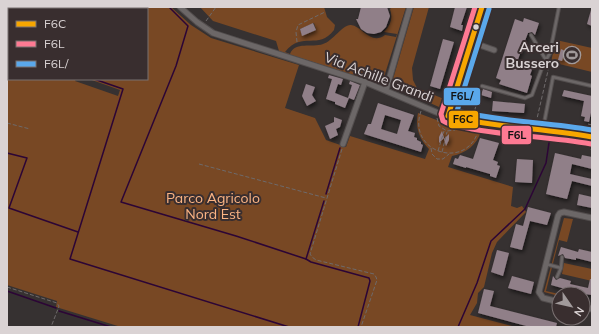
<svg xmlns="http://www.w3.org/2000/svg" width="599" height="334" font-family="Mulish,sans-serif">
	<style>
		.green { fill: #784824; fill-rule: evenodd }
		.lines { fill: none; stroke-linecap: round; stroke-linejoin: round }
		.stream { stroke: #2c0536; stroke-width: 1.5 }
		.building { fill: #907f88; fill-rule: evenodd; filter: url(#shadow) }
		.lane-casing { stroke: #534e4e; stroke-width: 4.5 }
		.street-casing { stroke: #534e4e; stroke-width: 7 }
		.path { stroke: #6e6a6b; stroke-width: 1; stroke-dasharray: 4 2; stroke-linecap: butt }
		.lane { stroke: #6c6767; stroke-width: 2.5 }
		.street { stroke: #6c6767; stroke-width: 5 }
		.bus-1-casing { stroke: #392e2f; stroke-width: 8 }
		.bus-2-casing { stroke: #392e2f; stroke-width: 8 }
		.bus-3-casing { stroke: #392e2f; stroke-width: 8 }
		.bus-1 { stroke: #f7a600; stroke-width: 5 }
		.bus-2 { stroke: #fe7a93; stroke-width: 5 }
		.bus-3 { stroke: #5aa8eb; stroke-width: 5 }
		.bus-dot { fill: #dad3d4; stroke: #392e2f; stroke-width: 1.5 }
		.labels { text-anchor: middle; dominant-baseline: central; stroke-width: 4; stroke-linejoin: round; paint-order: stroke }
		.poi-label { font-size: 14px; font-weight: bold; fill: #dad3d4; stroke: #392e2f; text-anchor: end }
		.street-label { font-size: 14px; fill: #dad3d4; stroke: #392e2f }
		.park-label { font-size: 14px; fill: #fbb484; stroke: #392e2f }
		.line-badge { stroke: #392e2f; stroke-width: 1.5 }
		.pale-badge-label { font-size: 11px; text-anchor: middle; font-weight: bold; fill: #111 }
	</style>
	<defs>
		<filter id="shadow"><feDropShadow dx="1.5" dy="2.5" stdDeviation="2" flood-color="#0009"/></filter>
	</defs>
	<rect width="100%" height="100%" fill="#363131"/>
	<g class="green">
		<path d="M7 7H171L191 25 211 38 299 65 285 108 315 118 326 140 346 147 350 136 425 159 429 149C419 139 415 127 418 113L442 122 481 131C477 145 466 153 452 156L448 167 513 187 511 206 517 208 522 206 526 212 497 242 492 253 484 287 478 293 477 303 470 315 516 327H121L56 307 57 301 7 285ZM9 9H147V79H89L120 90 118 96 75 81 76 79H9Z"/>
		<path d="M200 7H324L327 17 335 25 334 30C318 51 303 30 285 52L290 54C295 41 312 48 323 44 333 41 343 24 351 25 362 26 371 46 385 35L396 37 397 34 384 32C391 25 393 18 390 9L392 7H406L384 77 382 80 379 81 350 74 279 51 276 41 213 21ZM314 23 316 30 302 35 300 29Z"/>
		<path d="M414 7H429L412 68 413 80 417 88 449 101 446 110 391 86Z"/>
		<path d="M556 40 592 48V72L551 62Z"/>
		<path d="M564 218 573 219 567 242 559 240 546 291 559 294V296L544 292Z"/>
		<path d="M564 263 592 269V281L562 274Z"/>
	</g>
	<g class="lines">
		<g class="stream">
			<path d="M169 7 188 26 176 66 121 202 236 236 306 259 311 262 369 278 370 281 358 327"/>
			<path d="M7 59H9"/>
			<path d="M94 79 123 89 70 259 289 327"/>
			<path d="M7 153 27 158 9 208 78 232"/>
			<path d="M326 194 340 148"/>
			<path d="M306 259 324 201"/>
			<path d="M7 291 56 308"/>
			<path d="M59 311 111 327"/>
			<path d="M458 327 477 283 491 241 525 209 546 163 550 136"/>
		</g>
	</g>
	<g class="building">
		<path d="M361 7H387L390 16 386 27 381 32 374 34 367 33 361 29 356 19H358Z"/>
		<path d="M455 7H467L461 25H463L462 31 450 27Z"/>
		<path d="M591 10H592V26L587 24Z"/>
		<path d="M524 18 539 23 535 35 532 32 528 33 517 62 533 67 530 75 532 76 527 93 499 84 501 80 496 78 515 19 523 22Z"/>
		<path d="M313 23 316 30 302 36 300 29Z"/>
		<path d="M443 39 454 42 440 89 430 86Z"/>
		<path d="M561 49 565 51 562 61 558 60Z"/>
		<path d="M329 75 343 79 341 85 338 84 335 93 348 98 352 85 349 84 350 81 360 85 354 100 349 98 345 108 335 104V102L326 99 332 79 328 78Z"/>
		<path d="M306 84 315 87 312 95 316 101 307 106 302 96Z"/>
		<path d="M483 89 492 92 491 98 481 95Z"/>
		<path d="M564 90 592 96V108L589 122 584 121 585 117 581 116 584 101 562 96Z"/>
		<path d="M493 101 525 104 524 113 492 111Z"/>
		<path d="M378 103 414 115 408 131 415 133 414 137 417 138V140L421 142V144L423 145 421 152 364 134 368 124H371ZM385 115 401 120 397 134 381 129Z"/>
		<path d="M334 117 342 120 340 127 336 129 338 135 330 139 325 126 334 122Z"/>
		<path d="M442 131 444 138 439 143V137Z"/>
		<path d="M449 134V140L446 146 444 139Z"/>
		<path d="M480 138 499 143 493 160 498 162 497 165 500 166 496 178 490 176V174L466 167V168L453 164 455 158 458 159 460 155 473 159Z"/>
		<path d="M555 153 581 159 582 155 592 157V169L572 164 570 174 592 179V186L572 181 567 199 546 194Z"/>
		<path d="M517 159 533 160 532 183 515 182Z"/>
		<path d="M579 194 592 197V208L577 205Z"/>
		<path d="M528 207 551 213 547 225 530 221 522 250 510 247 516 224 523 226Z"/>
		<path d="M561 247 578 252 579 249 592 252V262L576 258V260L565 258 563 254 558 256Z"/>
		<path d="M497 250 509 253 503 276 491 272Z"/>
		<path d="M512 276 534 282 531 294 508 288Z"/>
		<path d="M553 276 556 280 560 278 571 281 570 284 588 288 590 279H592V295L568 292 569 290 551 285Z"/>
		<path d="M484 289 494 291 490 306 557 323 556 327H530L478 313Z"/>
	</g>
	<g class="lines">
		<defs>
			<g id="lane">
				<path d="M531 35 546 60"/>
				<path d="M482 86 525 98 532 95 543 65 550 53 559 7"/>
				<path d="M543 129 553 77 592 86"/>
				<path d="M546 264 561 268"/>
				<path d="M557 277 561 268 562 257"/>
			</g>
			<g id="street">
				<path d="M180 7 197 22 213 33 365 82 436 112 456 119 487 124 552 130 592 137"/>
				<path d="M471 42 494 50"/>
				<path d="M386 90 410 7"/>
				<path d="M448 116 482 7"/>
				<path d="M343 144 365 82"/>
				<path d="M559 302 543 298 539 292 558 216 560 213 564 212 592 218"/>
				<path d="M583 307 592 309"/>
			</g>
		</defs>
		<use href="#lane" class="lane-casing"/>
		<use href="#street" class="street-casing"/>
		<g class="path">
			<path d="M206 21 216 7"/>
			<path d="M297 42 296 32 298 25 325 12"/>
			<path d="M421 111C406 153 469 172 479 128"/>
			<path d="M477 116 475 109 481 90"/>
			<path d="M437 118 439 126 447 131 455 130 461 125"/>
			<path d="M7 123 30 129"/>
			<path d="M536 123 550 62"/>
			<path d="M588 124 592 125"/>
			<path d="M431 148 432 154 437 159H443L449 154"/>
			<path d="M342 149 310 254 312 257 316 260 374 274 376 277 377 280 361 327"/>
			<path d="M591 150 592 147"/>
			<path d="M438 151 444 131"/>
			<path d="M442 152 447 132"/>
			<path d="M199 164 326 198"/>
			<path d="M7 287 57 303 59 306 58 309 51 327"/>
		</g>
		<use href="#lane" class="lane"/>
		<use href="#street" class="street"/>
		<defs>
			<path id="bus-1" d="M482 7 448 116C495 128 544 128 592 137"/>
			<path id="bus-2" d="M475 7 441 114 443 121C451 126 463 127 472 129 511 136 551 137 591 144"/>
			<path id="bus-3" d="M489 9 457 111C501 122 547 122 592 130"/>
		</defs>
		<use href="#bus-1" class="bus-1-casing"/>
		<use href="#bus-2" class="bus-2-casing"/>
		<use href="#bus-3" class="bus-3-casing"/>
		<use href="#bus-1" class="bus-1"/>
		<use href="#bus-2" class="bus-2"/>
		<use href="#bus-3" class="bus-3"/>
	</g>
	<defs>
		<symbol id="stadium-ring" viewBox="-11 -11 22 22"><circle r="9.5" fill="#392e2f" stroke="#a19a9b" stroke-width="1.5"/><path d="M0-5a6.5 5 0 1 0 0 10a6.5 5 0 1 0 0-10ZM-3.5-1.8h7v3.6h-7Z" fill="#a19a9b"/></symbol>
	</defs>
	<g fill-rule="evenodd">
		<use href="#stadium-ring" x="562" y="45" width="20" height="20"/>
	</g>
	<circle class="bus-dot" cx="476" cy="27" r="3.5"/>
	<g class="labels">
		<g class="poi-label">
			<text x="559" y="47">Arceri<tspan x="559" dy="16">Bussero</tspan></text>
		</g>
		<g class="street-label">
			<text transform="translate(379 77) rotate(21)">Via Achille Grandi</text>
		</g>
		<g class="park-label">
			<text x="213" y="198">Parco Agricolo<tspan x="213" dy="16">Nord Est</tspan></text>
		</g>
	</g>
	<g class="line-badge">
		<rect x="443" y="87" width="38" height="19" rx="4" fill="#5aa8eb"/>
		<rect x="448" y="110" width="31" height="19" rx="4" fill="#f7a600"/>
		<rect x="501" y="125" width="31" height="20" rx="4" fill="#fe7a93"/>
	</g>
	<g class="pale-badge-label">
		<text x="462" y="100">F6L/</text>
		<text x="463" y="123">F6C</text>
		<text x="517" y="139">F6L</text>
	</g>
	<rect width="599" height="334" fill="none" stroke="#dad3d4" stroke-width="16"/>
	<rect x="8" y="8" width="140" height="72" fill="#392e2f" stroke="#797071"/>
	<rect x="16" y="21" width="20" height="6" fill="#f7a600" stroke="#797071"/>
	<text x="44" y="28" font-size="12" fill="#dad3d4">F6C</text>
	<rect x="16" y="41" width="20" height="6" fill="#fe7a93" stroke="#797071"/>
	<text x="44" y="48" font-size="12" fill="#dad3d4">F6L</text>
	<rect x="16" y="61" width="20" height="6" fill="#5aa8eb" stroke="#797071"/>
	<text x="44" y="68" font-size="12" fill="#dad3d4">F6L/</text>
	<g transform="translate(571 306) rotate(124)"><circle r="19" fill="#392e2f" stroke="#797071"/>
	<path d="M0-3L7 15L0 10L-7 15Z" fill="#a19a9b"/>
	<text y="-6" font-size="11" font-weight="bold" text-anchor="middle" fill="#dad3d4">N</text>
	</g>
</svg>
